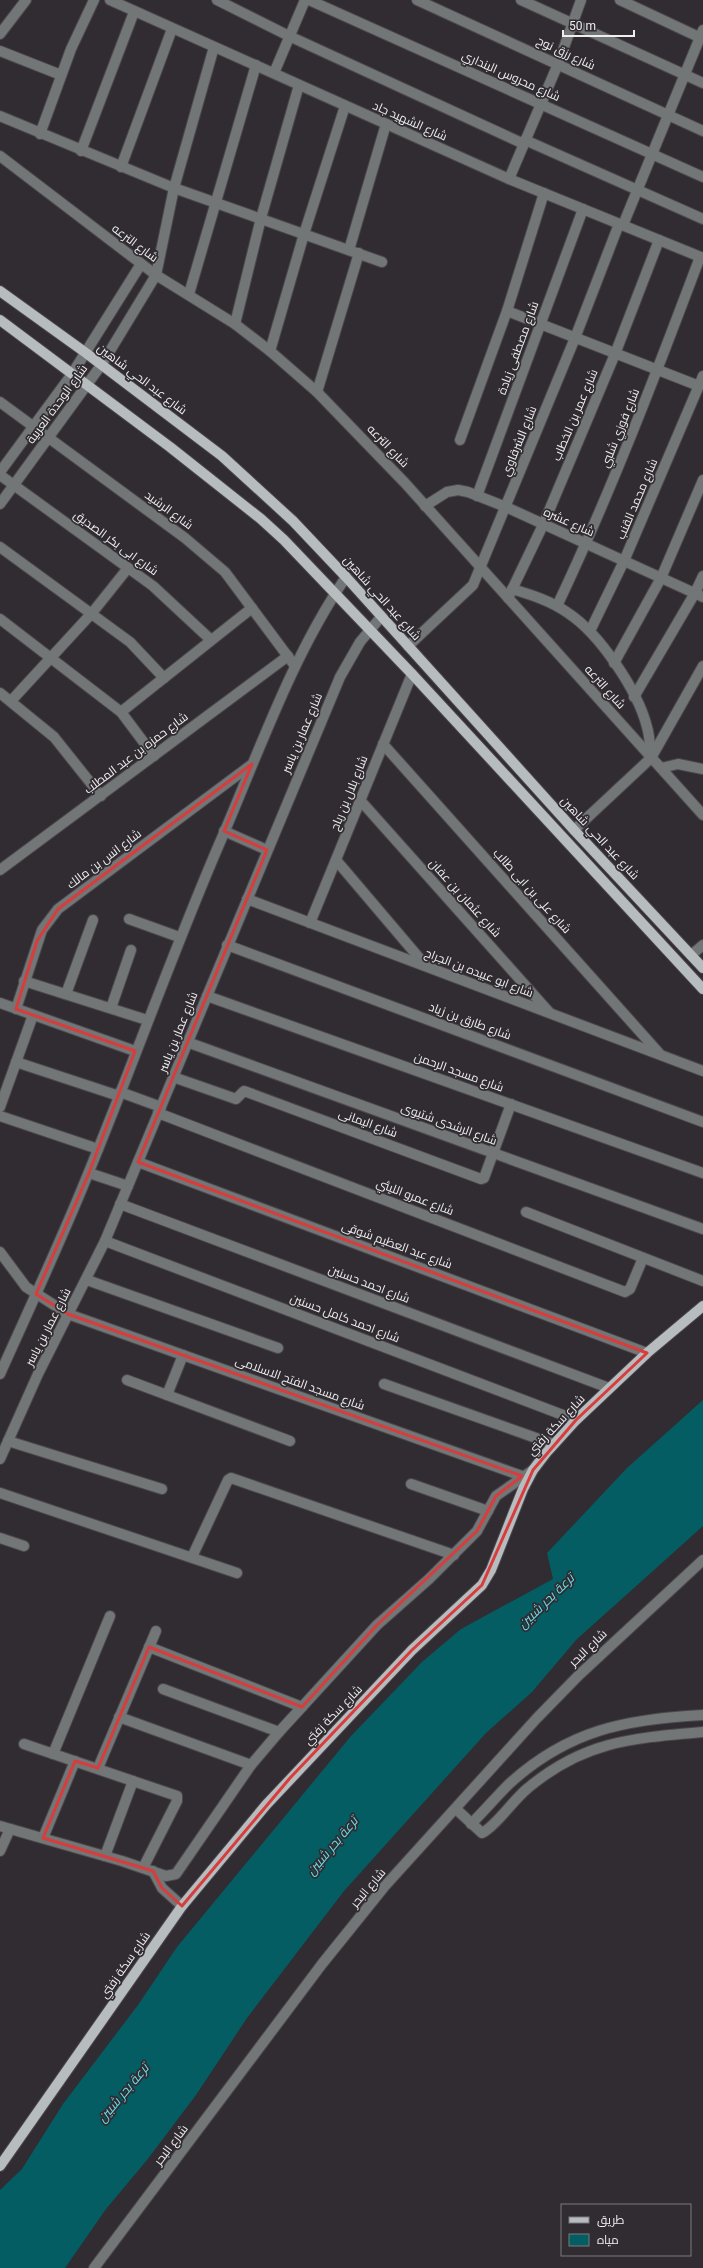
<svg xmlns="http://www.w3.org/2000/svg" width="703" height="2268" font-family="Roboto,Cairo,sans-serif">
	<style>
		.water { fill: #055d64 }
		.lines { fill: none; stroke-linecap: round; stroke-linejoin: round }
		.minor-casing { stroke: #4b474c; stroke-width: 12 }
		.major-casing { stroke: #4b474c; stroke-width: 12 }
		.minor { stroke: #727676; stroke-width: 10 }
		.major { stroke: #b7bdbe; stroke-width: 10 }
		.marked { fill: none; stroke: #d93c3c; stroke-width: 3; stroke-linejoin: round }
		.labels { text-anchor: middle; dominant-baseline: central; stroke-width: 3.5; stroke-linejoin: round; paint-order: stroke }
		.street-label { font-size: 12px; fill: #f0eef1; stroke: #302c31 }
		.water-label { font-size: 13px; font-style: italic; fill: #6ddde8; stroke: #302c31 }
	</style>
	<rect width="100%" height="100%" fill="#302c31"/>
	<path class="water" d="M703 1400V1526L576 1640 532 1692 486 1733 344 1891 247 2018 196 2095 147 2160 106 2209 65 2268H0V2190L22 2169 63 2104 138 2005 177 1947 351 1736 422 1662 461 1629 553 1579 547 1553 627 1468Z"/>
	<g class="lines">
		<defs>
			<g id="minor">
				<path d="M110 0 509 179 703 258"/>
				<path d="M217 0 289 36 524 144"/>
				<path d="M309 0 703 177"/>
				<path d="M417 0 703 131"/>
				<path d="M521 0 703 83"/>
				<path d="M620 0 703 39"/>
				<path d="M0 34 26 0"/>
				<path d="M0 51 61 75"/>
				<path d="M274 73 305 0"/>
				<path d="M0 116 174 188 382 262"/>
				<path d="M40 134 71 49 94 0"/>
				<path d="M525 140 703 219"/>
				<path d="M81 151 134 12"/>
				<path d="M0 156 156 275 235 324 270 351 317 392 405 483 703 815"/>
				<path d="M121 167 172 29"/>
				<path d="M509 179 558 64 581 0"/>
				<path d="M623 225 703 30"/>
				<path d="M349 250 386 124"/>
				<path d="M189 294 256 65"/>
				<path d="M507 311 699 386"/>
				<path d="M235 324 261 218 299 85"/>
				<path d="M270 351 304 234 345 106"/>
				<path d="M317 392 359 253"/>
				<path d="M0 402 185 538 225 572 295 666"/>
				<path d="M460 440 507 311 544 193"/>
				<path d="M0 472 72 374 141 264"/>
				<path d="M0 475 153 586 211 640"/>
				<path d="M477 496 583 209"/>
				<path d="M0 504 102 364 156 275 174 188 214 47"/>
				<path d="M425 506 447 492 458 490 468 492 506 507 703 597"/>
				<path d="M0 547 130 642 164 678"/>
				<path d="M512 589C532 595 551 601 568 613 600 634 638 691 647 727 650 737 650 747 651 758"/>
				<path d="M508 598 543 525 615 354 659 240"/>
				<path d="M557 606C611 492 656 374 700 257"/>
				<path d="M0 619 121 712 154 756"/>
				<path d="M590 631 624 561 703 376"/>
				<path d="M408 646 473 585 575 338 619 224"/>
				<path d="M614 663 661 578 703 480"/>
				<path d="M0 693 54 737 101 796"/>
				<path d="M634 697 695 593 703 576"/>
				<path d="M11 701 92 613 128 568"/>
				<path d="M121 712 252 608"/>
				<path d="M383 744 659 1053"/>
				<path d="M661 768 678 764 703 769"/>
				<path d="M360 800 549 1012"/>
				<path d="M574 830 651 758 703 666"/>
				<path d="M224 831 267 850"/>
				<path d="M336 860 426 966"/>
				<path d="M0 870 288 656"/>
				<path d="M247 899 703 1071"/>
				<path d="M129 919 179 937"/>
				<path d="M310 923 412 674"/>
				<path d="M227 945 703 1122"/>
				<path d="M691 955 703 945"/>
				<path d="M24 981 147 1020"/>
				<path d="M66 994 93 920"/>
				<path d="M207 996 703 1173"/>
				<path d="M0 1003 135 1051"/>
				<path d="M111 1008 131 950"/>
				<path d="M16 1009 42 930 58 909 251 765"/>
				<path d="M187 1042 703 1229"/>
				<path d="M16 1062 119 1096"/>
				<path d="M173 1077 236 1099 244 1091 481 1179 484 1178 511 1104"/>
				<path d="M120 1092 161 1107"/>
				<path d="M0 1107 33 1015"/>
				<path d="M158 1113 625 1292 630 1289 643 1258"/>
				<path d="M0 1116 98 1149"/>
				<path d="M138 1162 647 1353"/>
				<path d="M89 1173 128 1186"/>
				<path d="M120 1204 609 1388"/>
				<path d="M526 1212 703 1281"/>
				<path d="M105 1241 576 1420"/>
				<path d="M0 1252 26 1287 68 1314 522 1476"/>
				<path d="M87 1280 278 1348"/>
				<path d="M0 1374C30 1307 61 1241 88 1174 135 1060 175 945 224 833 261 746 293 655 346 577"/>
				<path d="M127 1380 290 1441"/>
				<path d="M384 1384 553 1444"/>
				<path d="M167 1395 183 1355"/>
				<path d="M8 1441 162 1489"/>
				<path d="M0 1459 38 1374 105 1241 340 677 360 642 381 617"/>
				<path d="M411 1484 488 1511"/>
				<path d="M0 1493 237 1573"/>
				<path d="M0 1538 24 1546"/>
				<path d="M192 1557 228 1480 231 1478 454 1555"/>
				<path d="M149 1647 302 1707"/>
				<path d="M163 1689 279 1732"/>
				<path d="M119 1717 251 1765"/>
				<path d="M24 1744 177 1796V1801L143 1868"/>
				<path d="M53 1754 110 1616"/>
				<path d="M98 1768 156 1631"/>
				<path d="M456 1809 482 1833C496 1826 514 1799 528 1788 584 1741 633 1738 703 1732"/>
				<path d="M471 1824C484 1811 496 1797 509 1784 568 1730 626 1719 703 1715"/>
				<path d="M0 1826 122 1861 166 1876 176 1874 251 1765 279 1732 377 1625 429 1579 477 1531 496 1496 533 1470"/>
				<path d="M43 1838 75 1761"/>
				<path d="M0 1851 10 1829"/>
				<path d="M105 1856 133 1781"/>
				<path d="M153 1871 162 1888 182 1906"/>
				<path d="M94 2268 322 1964 384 1887 537 1718 579 1675 703 1560"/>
			</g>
			<g id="major">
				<path d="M0 291 86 353 222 456 293 521 346 577 574 830 703 968"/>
				<path d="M0 320 170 447 261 519 284 540 412 674 703 989"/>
				<path d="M0 2166 182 1906 266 1805 412 1650 482 1585 491 1570 523 1489 533 1470 546 1453 576 1420 647 1353 703 1306"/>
			</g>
		</defs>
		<use href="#minor" class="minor-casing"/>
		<use href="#major" class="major-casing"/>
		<use href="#minor" class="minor"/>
		<use href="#major" class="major"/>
	</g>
	<path class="marked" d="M252 764 224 831 267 850 138 1162 647 1353 576 1420 533 1470 482 1585 412 1650 290 1778 182 1906 162 1888 153 1871 43 1838 75 1761 98 1768 149 1647 302 1707 377 1625 477 1531 496 1496 522 1476 68 1314 36 1294 89 1173 135 1051 16 1009 37 941 58 909Z"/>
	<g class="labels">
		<g class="street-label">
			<text transform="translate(566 53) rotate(25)">شارع رزق نوح</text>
			<text transform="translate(511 76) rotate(24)">شارع محروس البنداري</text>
			<text transform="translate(410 121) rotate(24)">شارع الشهيد جاد</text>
			<text transform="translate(135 243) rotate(37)">شارع الترعه</text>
			<text transform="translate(518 348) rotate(-70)">شارع مصطفى زيادة</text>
			<text transform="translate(142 379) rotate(37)">شارع عبد الحي شاهين</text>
			<text transform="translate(57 404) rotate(-54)">شارع الوحدة العربية</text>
			<text transform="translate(575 415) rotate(-67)">شارع عمر بن الخطاب</text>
			<text transform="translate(620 428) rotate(-68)">شارع فوزي شلبي</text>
			<text transform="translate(519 441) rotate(-68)">شارع الشرقاوي</text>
			<text transform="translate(388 446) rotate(46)">شارع الترعه</text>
			<text transform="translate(637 499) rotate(-67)">شارع محمد القنب</text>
			<text transform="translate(169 510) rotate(36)">شارع الرشيد</text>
			<text transform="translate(569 522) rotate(24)">شارع عشره</text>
			<text transform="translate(116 543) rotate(36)">شارع ابى بكر الصديق</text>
			<text transform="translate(382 598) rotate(48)">شارع عبد الحي شاهين</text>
			<text transform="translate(605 687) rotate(48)">شارع الترعه</text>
			<text transform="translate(302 733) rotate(-67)">شارع عمار بن ياسر</text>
			<text transform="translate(136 753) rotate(-37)">شارع حمزه بن عبد المطلب</text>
			<text transform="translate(349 793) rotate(-68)">شارع بلال بن رباح</text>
			<text transform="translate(600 838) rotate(47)">شارع عبد الحي شاهين</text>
			<text transform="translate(104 859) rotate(-37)">شارع انس بن مالك</text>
			<text transform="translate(532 891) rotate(48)">شارع على بن ابى طالب</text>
			<text transform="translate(465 898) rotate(48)">شارع عثمان بن عفان</text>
			<text transform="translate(479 973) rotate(21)">شارع ابو عبيده بن الجراح</text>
			<text transform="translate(470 1021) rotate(20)">شارع طارق بن زياد</text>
			<text transform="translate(178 1032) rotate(-68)">شارع عمار بن ياسر</text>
			<text transform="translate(459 1072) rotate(20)">شارع مسجد الرحمن</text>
			<text transform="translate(368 1123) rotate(20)">شارع اليمانى</text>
			<text transform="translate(449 1124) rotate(20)">شارع الرشدى شتيوى</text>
			<text transform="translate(415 1197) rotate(21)">شارع عمرو الليثي</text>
			<text transform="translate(397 1245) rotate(20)">شارع عبد العظيم شوقى</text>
			<text transform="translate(369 1284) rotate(21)">شارع احمد حسنين</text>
			<text transform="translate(345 1318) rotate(21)">شارع احمد كامل حسنين</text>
			<text transform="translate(48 1327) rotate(-63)">شارع عمار بن ياسر</text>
			<text transform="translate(300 1383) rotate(20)">شارع مسجد الفتح الاسلامى</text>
			<text transform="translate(556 1425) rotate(-47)">شارع سكة زفتي</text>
			<text transform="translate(588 1648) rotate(-44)">شارع البحر</text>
			<text transform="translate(333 1715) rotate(-46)">شارع سكة زفتي</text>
			<text transform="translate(368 1888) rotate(-50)">شارع البحر</text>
			<text transform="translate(125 1965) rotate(-55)">شارع سكة زفتي</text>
			<text transform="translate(171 2145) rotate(-53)">شارع البحر</text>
		</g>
		<g class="water-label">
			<text transform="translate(546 1601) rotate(-44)">ترعة بحر شبين</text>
			<text transform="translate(332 1846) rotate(-50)">ترعة بحر شبين</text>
			<text transform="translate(123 2093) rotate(-50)">ترعة بحر شبين</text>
		</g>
	</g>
	<rect x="561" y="2204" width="130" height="52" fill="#302c31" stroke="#7d7a7e"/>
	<rect x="569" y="2217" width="20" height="6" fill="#b7bdbe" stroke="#7d7a7e"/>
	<text x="597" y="2224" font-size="12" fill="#f0eef1">طريق</text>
	<rect x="569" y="2234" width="20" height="12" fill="#055d64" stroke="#7d7a7e"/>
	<text x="597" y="2244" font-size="12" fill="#f0eef1">مياه</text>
	<path d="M563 30v6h71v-6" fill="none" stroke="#f0eef1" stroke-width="2"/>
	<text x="569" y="30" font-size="12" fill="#f0eef1" stroke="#302c31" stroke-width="3" paint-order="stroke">50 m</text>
</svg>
